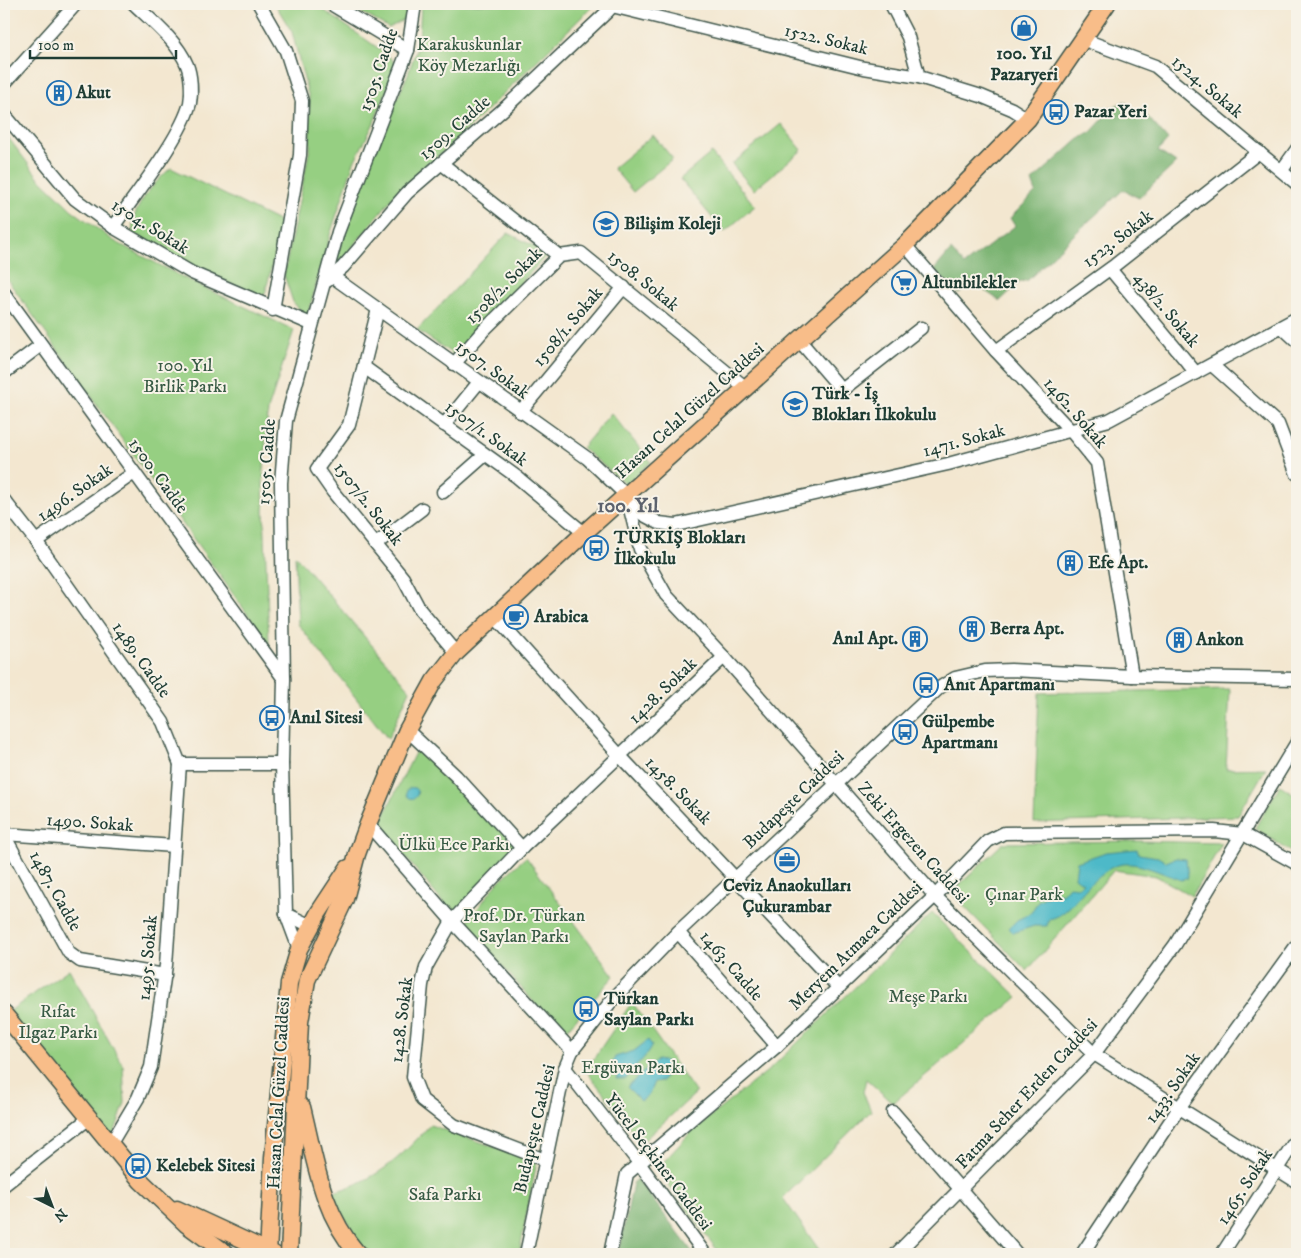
<svg xmlns="http://www.w3.org/2000/svg" width="1301" height="1258" font-family="'IM FELL DW Pica',serif">
	<style>
		.green { fill: #96cf82; stroke: #5a865b }
		.forest { fill: #78b270; stroke: #4c7852 }
		.water { fill: #4db9c8; stroke: #367b7e }
		.lines { fill: none; stroke-linecap: round; stroke-linejoin: round }
		.minor-casing { stroke: #3f564b; stroke-width: 15 }
		.major-casing { stroke: #3f564b; stroke-width: 19 }
		.minor { stroke: #fff; stroke-width: 12 }
		.major { stroke: #f8bd89; stroke-width: 16 }
		.labels { text-anchor: middle; dominant-baseline: central; stroke-width: 4; stroke-linejoin: round; paint-order: stroke }
		.street-label { font-size: 18px; fill: #1f3d34; stroke: #f7f3e8 }
		.park-label { font-size: 18px; fill: #375a44; stroke: #f7f3e8 }
		.poi-label { font-size: 18px; font-weight: bold; fill: #1f3d34; stroke: #f7f3e8; text-anchor: start }
		.quarter-label { font-size: 20px; font-weight: bold; fill: #5c626d; stroke: #f7f3e8 }
	</style>
	<rect width="100%" height="100%" fill="#f7f3e8"/>
	<filter id="ink" filterUnits="userSpaceOnUse"><feTurbulence type="fractalNoise" baseFrequency=".02" numOctaves="2"/><feDisplacementMap in="SourceGraphic" scale="10" xChannelSelector="R" yChannelSelector="G"/><feConvolveMatrix kernelMatrix="1 2 1 2 8 2 1 2 1" color-interpolation-filters="sRGB"/></filter>
	<filter id="wash" filterUnits="userSpaceOnUse"><feTurbulence type="fractalNoise" baseFrequency=".0096" numOctaves="4" result="noise"/><feDisplacementMap in="SourceGraphic" scale="20" xChannelSelector="R" yChannelSelector="G"/><feGaussianBlur stdDeviation="1.12" result="paint"/><feColorMatrix in="noise" values="0 0 0 0 0 0 0 0 0 0 0 0 0 0 0 0 0 1.4 0 .05"/><feComposite in="paint" operator="in"/></filter>
	<g filter="url(#wash)">
		<rect width="100%" height="100%" fill="#f3e7d0"/>
		<g class="green">
			<path d="M275 4H315L388 55 397 66 372 127 354 162 330 235 307 318 293 302 284 275 310 147 309 98 292 32Z"/>
			<path d="M346 4H409V17L389 28Z"/>
			<path d="M421 4H595L455 141 394 196 337 266 336 258 368 166 408 74 419 42Z"/>
			<path d="M781 124 802 150 754 190 732 164Z"/>
			<path d="M4 132 39 178 72 210 114 241 190 281 294 330 268 410 263 482 269 644 4 275Z"/>
			<path d="M653 135 673 159 633 192 613 168Z"/>
			<path d="M711 153 755 206 724 232 680 179Z"/>
			<path d="M171 168 282 223 265 294 258 297 254 295 158 249 133 233C128 212 155 181 171 168Z"/>
			<path d="M508 233 548 253 456 356 417 330Z"/>
			<path d="M611 413 651 462 626 484 582 448Z"/>
			<path d="M295 555 410 690 388 739 298 624Z"/>
			<path d="M1230 689 1226 769 1266 768 1238 816 1034 823 1039 693Z"/>
			<path d="M417 749 467 791 518 846 454 916 379 825Z"/>
			<path d="M1280 785 1297 796V856L1255 828Z"/>
			<path d="M1137 841 1222 843 1192 896 1156 876 1114 870 1027 971 951 893 1003 843Z"/>
			<path d="M526 857 614 976 562 1035 466 924 497 883Z"/>
			<path d="M932 913 1018 997 893 1103 866 1079 863 1092 871 1111 783 1198 822 1254H720L657 1169 693 1130 770 1069Z"/>
			<path d="M69 969 123 1066 125 1103 110 1145 4 1015Z"/>
			<path d="M632 1002 696 1093 641 1143 586 1070Z"/>
			<path d="M430 1125 498 1148 538 1156 519 1254H371L360 1244 330 1193C375 1181 399 1160 430 1125Z"/>
		</g>
		<g class="forest">
			<path d="M1125 101 1138 119 1147 116 1168 140 1158 151 1176 163 1139 198 1123 190 1078 231 1028 280 1020 282 1000 301 972 282 959 294 934 270 951 250 964 265 1015 226 1010 218 1036 192 1032 181 1079 139 1091 132 1104 118 1105 111Z"/>
			<path d="M638 1179V1180L694 1254H619L633 1183Z"/>
		</g>
		<g class="water">
			<circle cx="412" cy="793" r="5.5"/>
			<path d="M1137 849 1139 854 1158 857 1166 862 1176 858 1186 859 1188 878 1181 880C1127 860 1118 851 1077 899 1069 908 1061 917 1049 919L1047 926H1034L1013 933 1009 928 1017 920 1031 913 1038 901 1054 892 1062 894 1069 886 1078 887 1083 883 1075 877 1077 862 1106 852Z"/>
			<path d="M648 1040 652 1045C646 1059 634 1066 626 1079H616L619 1070 613 1062 615 1057 634 1051Z"/>
			<path d="M657 1060 669 1062 671 1068 662 1081 654 1082 648 1096 641 1101 627 1087Z"/>
		</g>
	</g>
	<g filter="url(#ink)">
		<g class="lines">
			<defs>
				<g id="minor">
					<path d="M259 4 286 51 302 101 300 155 273 310"/>
					<path d="M331 4 408 50"/>
					<path d="M891 4 908 37 919 77"/>
					<path d="M612 6 864 68 919 77 981 96 1012 109 1028 119"/>
					<path d="M1082 39 1155 66 1297 184"/>
					<path d="M4 84 76 4"/>
					<path d="M4 114 75 199 113 227 192 273 311 324"/>
					<path d="M441 163 559 256 581 253 746 388"/>
					<path d="M1282 170 1297 149"/>
					<path d="M113 227C134 196 181 138 190 103 192 92 191 75 187 65 177 41 152 21 134 4"/>
					<path d="M905 245 996 351 1071 431 1097 463 1132 676"/>
					<path d="M1110 269 1196 373"/>
					<path d="M333 277 587 458 626 495 642 514 659 523 676 525 948 464 1109 420 1297 318"/>
					<path d="M327 281 343 267 407 193 506 107 607 12 614 4"/>
					<path d="M4 293 284 679"/>
					<path d="M378 309 349 425 317 469 333 492 403 578 420 610 456 653"/>
					<path d="M1282 327 1297 341"/>
					<path d="M799 340 842 390 921 328"/>
					<path d="M996 351 1115 265 1259 152"/>
					<path d="M454 364 483 331 559 256"/>
					<path d="M1212 365 1278 424 1297 474"/>
					<path d="M364 367 517 477 584 533"/>
					<path d="M4 373 41 345"/>
					<path d="M520 412 624 287"/>
					<path d="M444 425 479 382"/>
					<path d="M443 492 485 455"/>
					<path d="M627 497 640 549 666 595 724 657 935 896 1094 1054 1297 1182"/>
					<path d="M4 500 36 541 163 722 180 764H282"/>
					<path d="M36 541 134 473"/>
					<path d="M376 544 422 509"/>
					<path d="M495 617 620 756 839 988"/>
					<path d="M407 730 456 776 522 848"/>
					<path d="M368 824 452 921 572 1051"/>
					<path d="M4 834 174 846"/>
					<path d="M4 835 69 953 80 961 165 975"/>
					<path d="M286 914 311 926"/>
					<path d="M678 932 777 1046"/>
					<path d="M299 949 286 914 282 764 284 679 281 483 286 421 338 232 408 50 415 4"/>
					<path d="M565 1068 639 1163 705 1254"/>
					<path d="M893 1112 1017 1254"/>
					<path d="M110 1145 138 1098 151 1067 166 965 180 764"/>
					<path d="M545 1160 454 1125 422 1100 413 1077 422 985 426 967 452 921 522 848 724 657"/>
					<path d="M4 1185 88 1119"/>
					<path d="M526 1254 565 1068 572 1051 613 999 678 932 939 688 955 678 985 671 1011 670 1132 676 1297 679"/>
					<path d="M610 1254 627 1174 777 1046 935 896 988 841 1004 833 1214 831 1243 834 1297 864"/>
					<path d="M896 1254 1094 1054 1175 945 1297 742"/>
					<path d="M1082 1254 1179 1108 1297 945"/>
					<path d="M1222 1254 1297 1138"/>
				</g>
				<g id="major">
					<path d="M4 1014 141 1181 186 1224 227 1254"/>
					<path d="M302 1107C315 1159 321 1212 358 1254"/>
					<path d="M177 1209 274 1254"/>
					<path d="M268 1254 273 1158 289 983 299 949 319 912 348 868"/>
					<path d="M289 1254 300 1022 307 980 345 899 357 854 368 824 407 730 434 681 456 653 584 533 905 245 1028 119 1107 4"/>
				</g>
			</defs>
			<use href="#minor" class="minor-casing"/>
			<use href="#major" class="major-casing"/>
			<use href="#minor" class="minor"/>
			<use href="#major" class="major"/>
		</g>
	</g>
	<defs>
		<symbol id="shop-ring" viewBox="-11 -11 22 22"><circle r="9.5" fill="#f7f3e8" stroke="#1f6fb2" stroke-width="1.5"/><path d="M-5-2.5h2.3a2.7 3.5 0 0 1 5.4 0H5L5.5 6h-11ZM-1.5-2.5h3a1.5 2.3 0 0 0-3 0Z" fill="#1f6fb2"/></symbol>
		<symbol id="building-ring" viewBox="-11 -11 22 22"><circle r="9.5" fill="#f7f3e8" stroke="#1f6fb2" stroke-width="1.5"/><path d="M-4-6H4V6H1V3H-1V6H-4ZM-2.5-4.3h1.7v1.8h-1.7ZM.8-4.3h1.7v1.8H.8ZM-2.5-1h1.7V.8h-1.7ZM.8-1h1.7V.8H.8Z" fill="#1f6fb2"/></symbol>
		<symbol id="bus-ring" viewBox="-11 -11 22 22"><circle r="9.5" fill="#f7f3e8" stroke="#1f6fb2" stroke-width="1.5"/><path d="M-5-6H5V4H4V6H2V4H-2V6H-4V4H-5ZM-3.5-4V0h7V-4ZM-3.5 1.2v1.5H-2V1.2ZM2 1.2v1.5H3.5V1.2Z" fill="#1f6fb2"/></symbol>
		<symbol id="school-ring" viewBox="-11 -11 22 22"><circle r="9.5" fill="#f7f3e8" stroke="#1f6fb2" stroke-width="1.5"/><path d="M0-5L7-2L0 1L-7-2ZM-4 1L0 2.5L4 1V4Q0 6-4 4Z" fill="#1f6fb2"/></symbol>
		<symbol id="supermarket-ring" viewBox="-11 -11 22 22"><circle r="9.5" fill="#f7f3e8" stroke="#1f6fb2" stroke-width="1.5"/><path d="M-6-5.5h2.5l.6 2H6L4.5 2H-2.5L-4.4-4H-6ZM-1.5 3.2a1.3 1.3 0 1 0 .1 0ZM3 3.2a1.3 1.3 0 1 0 .1 0Z" fill="#1f6fb2"/></symbol>
		<symbol id="cafe-ring" viewBox="-11 -11 22 22"><circle r="9.5" fill="#f7f3e8" stroke="#1f6fb2" stroke-width="1.5"/><path d="M-5.5-4.5H6V0H3Q3 3.5 0 3.5H-2.5Q-5.5 3.5-5.5 0ZM3-3.2v2h1.7v-2ZM-6 4.5H4V6H-6Z" fill="#1f6fb2"/></symbol>
		<symbol id="office-ring" viewBox="-11 -11 22 22"><circle r="9.5" fill="#f7f3e8" stroke="#1f6fb2" stroke-width="1.5"/><path d="M-6-3h4V-5.5h4V-3h4V5H-6ZM-1-4.5V-3h2v-1.5ZM-6 0V1H6V0Z" fill="#1f6fb2"/></symbol>
	</defs>
	<g fill-rule="evenodd">
		<use href="#shop-ring" x="1010" y="14" width="28" height="28"/>
		<use href="#building-ring" x="45" y="79" width="28" height="28"/>
		<use href="#bus-ring" x="1042" y="98" width="28" height="28"/>
		<use href="#school-ring" x="592" y="210" width="28" height="28"/>
		<use href="#supermarket-ring" x="890" y="269" width="28" height="28"/>
		<use href="#school-ring" x="781" y="390" width="28" height="28"/>
		<use href="#bus-ring" x="582" y="534" width="28" height="28"/>
		<use href="#building-ring" x="1056" y="549" width="28" height="28"/>
		<use href="#cafe-ring" x="502" y="603" width="28" height="28"/>
		<use href="#building-ring" x="958" y="615" width="28" height="28"/>
		<use href="#building-ring" x="901" y="625" width="28" height="28"/>
		<use href="#building-ring" x="1165" y="626" width="28" height="28"/>
		<use href="#bus-ring" x="912" y="671" width="28" height="28"/>
		<use href="#bus-ring" x="258" y="704" width="28" height="28"/>
		<use href="#bus-ring" x="891" y="718" width="28" height="28"/>
		<use href="#office-ring" x="773" y="846" width="28" height="28"/>
		<use href="#bus-ring" x="572" y="995" width="28" height="28"/>
		<use href="#bus-ring" x="124" y="1152" width="28" height="28"/>
	</g>
	<g class="labels">
		<g class="street-label">
			<text transform="translate(826 40) rotate(13)">1522. Sokak</text>
			<text transform="translate(379 70) rotate(-71)">1505. Cadde</text>
			<text transform="translate(1207 87) rotate(40)">1524. Sokak</text>
			<text transform="translate(455 128) rotate(-41)">1509. Cadde</text>
			<text transform="translate(150 227) rotate(32)">1504. Sokak</text>
			<text transform="translate(1118 239) rotate(-37)">1523. Sokak</text>
			<text transform="translate(643 281) rotate(39)">1508. Sokak</text>
			<text transform="translate(504 286) rotate(-45)">1508/2. Sokak</text>
			<text transform="translate(1166 310) rotate(50)">438/2. Sokak</text>
			<text transform="translate(568 327) rotate(-50)">1508/1. Sokak</text>
			<text transform="translate(492 370) rotate(36)">1507. Sokak</text>
			<text transform="translate(690 411) rotate(-42)">Hasan Celal Güzel Caddesi</text>
			<text transform="translate(1075 413) rotate(49)">1462. Sokak</text>
			<text transform="translate(486 434) rotate(36)">1507/1. Sokak</text>
			<text transform="translate(964 441) rotate(-15)">1471. Sokak</text>
			<text transform="translate(267 462) rotate(-86)">1505. Cadde</text>
			<text transform="translate(158 476) rotate(54)">1500. Cadde</text>
			<text transform="translate(75 493) rotate(-35)">1496. Sokak</text>
			<text transform="translate(368 504) rotate(52)">1507/2. Sokak</text>
			<text transform="translate(141 660) rotate(55)">1489. Cadde</text>
			<text transform="translate(663 691) rotate(-44)">1428. Sokak</text>
			<text transform="translate(678 791) rotate(46)">1458. Sokak</text>
			<text transform="translate(794 800) rotate(-44)">Budapeşte Caddesi</text>
			<text transform="translate(90 823) rotate(4)">1490. Sokak</text>
			<text transform="translate(913 843) rotate(48)">Zeki Ergezen Caddesi</text>
			<text transform="translate(55 891) rotate(61)">1487. Cadde</text>
			<text transform="translate(856 946) rotate(-44)">Meryem Atmaca Caddesi</text>
			<text transform="translate(148 958) rotate(-85)">1495. Sokak</text>
			<text transform="translate(731 966) rotate(49)">1463. Cadde</text>
			<text transform="translate(402 1020) rotate(-83)">1428. Sokak</text>
			<text transform="translate(1173 1088) rotate(-55)">1433. Sokak</text>
			<text transform="translate(279 1093) rotate(-87)">Hasan Celal Güzel Caddesi</text>
			<text transform="translate(1027 1094) rotate(-47)">Fatma Seher Erden Caddesi</text>
			<text transform="translate(535 1129) rotate(-77)">Budapeşte Caddesi</text>
			<text transform="translate(658 1162) rotate(53)">Yücel Seçkiner Caddesi</text>
			<text transform="translate(1245 1187) rotate(-57)">1465. Sokak</text>
		</g>
		<g class="park-label">
			<text x="469" y="45">Karakuskunlar<tspan x="469" dy="21">Köy Mezarlığı</tspan></text>
			<text x="185" y="366">100. Yıl<tspan x="185" dy="21">Birlik Parkı</tspan></text>
			<text x="454" y="845">Ülkü Ece Parkı</text>
			<text x="1024" y="895">Çınar Park</text>
			<text x="524" y="916">Prof. Dr. Türkan<tspan x="524" dy="21">Saylan Parkı</tspan></text>
			<text x="928" y="997">Meşe Parkı</text>
			<text x="58" y="1012">Rıfat<tspan x="58" dy="21">Ilgaz Parkı</tspan></text>
			<text x="633" y="1068">Ergüvan Parkı</text>
			<text x="445" y="1195">Safa Parkı</text>
		</g>
		<g class="poi-label">
			<text x="1024" y="54" text-anchor="middle">100. Yıl<tspan x="1024" dy="21">Pazaryeri</tspan></text>
			<text x="76" y="93">Akut</text>
			<text x="1074" y="112">Pazar Yeri</text>
			<text x="624" y="224">Bilişim Koleji</text>
			<text x="922" y="283">Altunbilekler</text>
			<text x="812" y="394">Türk - İş<tspan x="812" dy="21">Blokları İlkokulu</tspan></text>
			<text x="614" y="538">TÜRKİŞ Blokları<tspan x="614" dy="21">İlkokulu</tspan></text>
			<text x="1088" y="563">Efe Apt.</text>
			<text x="534" y="617">Arabica</text>
			<text x="990" y="629">Berra Apt.</text>
			<text x="898" y="639" text-anchor="end">Anıl Apt.</text>
			<text x="1196" y="640">Ankon</text>
			<text x="944" y="685">Anıt Apartmanı</text>
			<text x="290" y="718">Anıl Sitesi</text>
			<text x="922" y="722">Gülpembe<tspan x="922" dy="21">Apartmanı</tspan></text>
			<text x="787" y="886" text-anchor="middle">Ceviz Anaokulları<tspan x="787" dy="21">Çukurambar</tspan></text>
			<text x="604" y="999">Türkan<tspan x="604" dy="21">Saylan Parkı</tspan></text>
			<text x="156" y="1166">Kelebek Sitesi</text>
		</g>
		<g class="quarter-label">
			<text x="628" y="506">100. Yıl</text>
		</g>
	</g>
	<rect width="1301" height="1258" fill="none" stroke="#f7f3e8" stroke-width="20"/>
	<g transform="translate(52 1206) rotate(138)" stroke="#f7f3e8" stroke-width="4" paint-order="stroke">
	<path d="M0-4L9 19L0 12L-9 19Z" fill="#1f3d34"/>
	<text y="-8" font-size="14" font-weight="bold" text-anchor="middle" fill="#1f3d34">N</text>
	</g>
	<path d="M30 50v8h146v-8" fill="none" stroke="#1f3d34" stroke-width="2.5"/>
	<text x="38" y="50" font-size="15" fill="#1f3d34" stroke="#f7f3e8" stroke-width="4" paint-order="stroke">100 m</text>
</svg>
